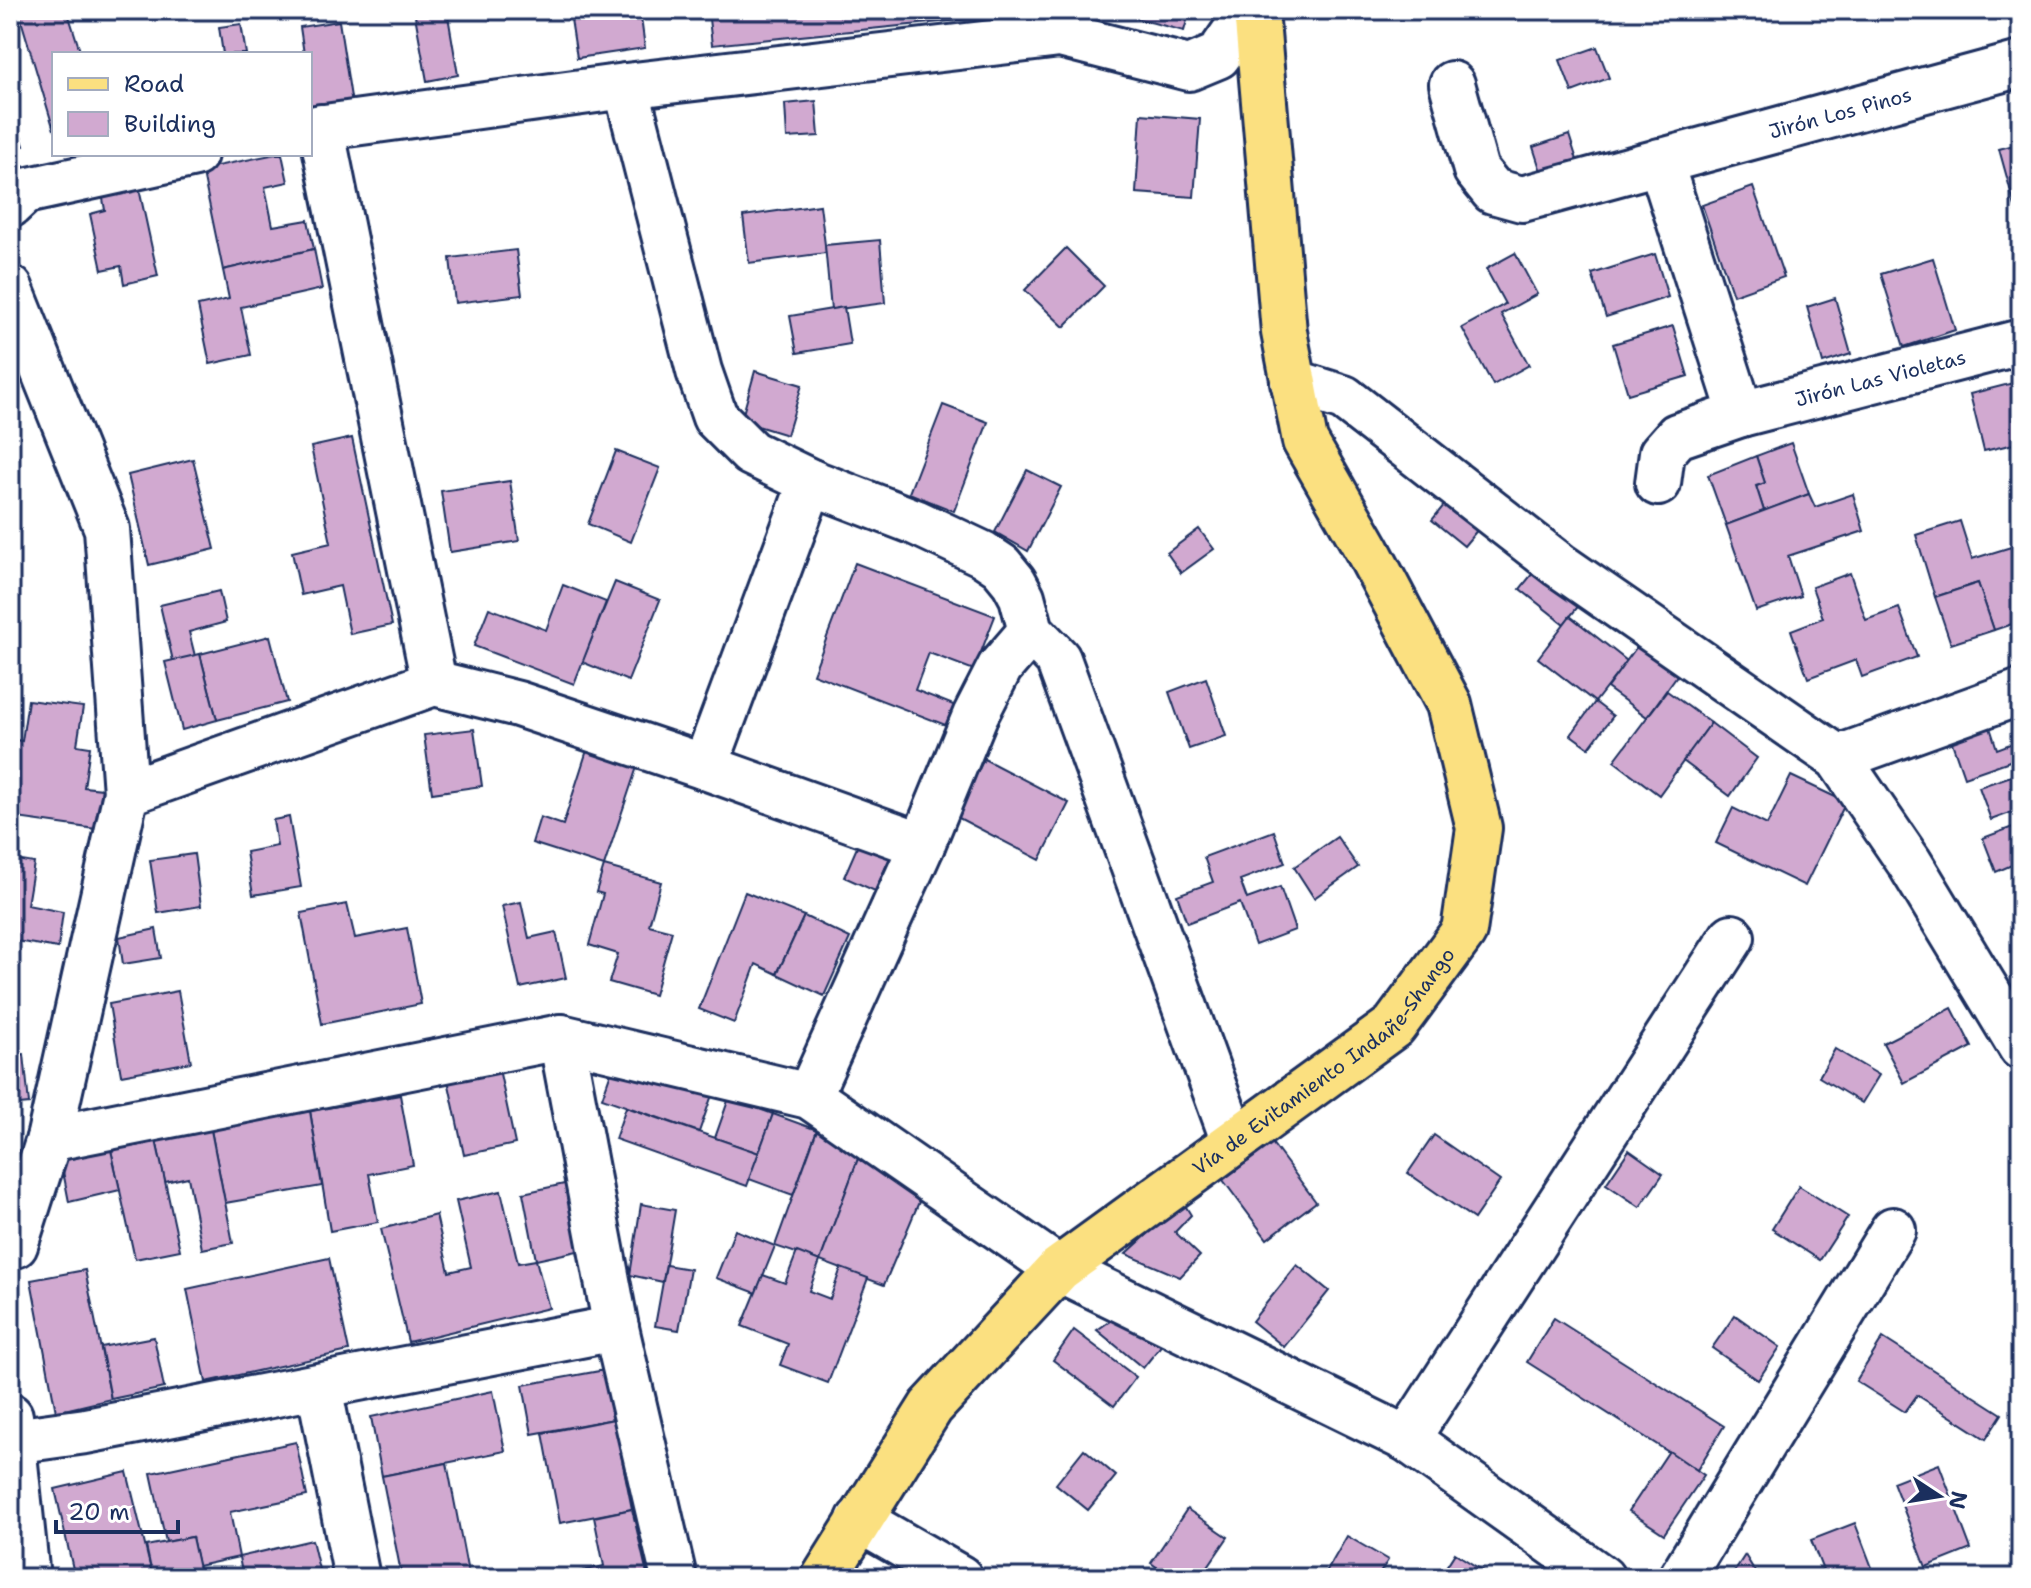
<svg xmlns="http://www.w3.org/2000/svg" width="2031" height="1588" font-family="'Shantell Sans',sans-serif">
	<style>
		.building { fill: #d1a9d0; stroke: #1b2f5e; stroke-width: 2 }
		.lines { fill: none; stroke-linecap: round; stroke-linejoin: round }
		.minor-casing { stroke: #1b2f5e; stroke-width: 50 }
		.major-casing { stroke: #1b2f5e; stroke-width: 50 }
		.minor { stroke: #fff; stroke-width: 44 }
		.major { stroke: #fbe080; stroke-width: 44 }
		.labels { text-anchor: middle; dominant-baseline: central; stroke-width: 7; stroke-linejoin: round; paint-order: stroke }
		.street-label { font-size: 20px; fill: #1b2f5e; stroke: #fff }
	</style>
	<rect width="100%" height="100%" fill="#fff"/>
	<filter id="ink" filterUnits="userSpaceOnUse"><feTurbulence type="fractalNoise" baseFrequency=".0125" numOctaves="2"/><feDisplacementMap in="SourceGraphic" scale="16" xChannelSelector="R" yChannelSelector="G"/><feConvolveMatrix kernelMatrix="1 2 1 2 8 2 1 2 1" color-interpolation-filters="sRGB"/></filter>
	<g filter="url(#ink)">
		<g class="building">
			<path d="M18 10H67L81 54H54V130Z"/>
			<path d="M414 10H447L458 75 427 81Z"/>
			<path d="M483 10H532L483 15Z"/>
			<path d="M640 10 645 48 577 58 571 19Z"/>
			<path d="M708 10H999V16L712 45Z"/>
			<path d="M1105 10H1190L1184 31Z"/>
			<path d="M339 21 352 104 310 111V54H304L300 27Z"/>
			<path d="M241 24 246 54H223L219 27Z"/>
			<path d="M1597 47 1609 78 1572 92 1560 60Z"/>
			<path d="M816 101 819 136 787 138 785 104Z"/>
			<path d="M10 102 24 146 10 151Z"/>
			<path d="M1141 114 1200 119 1194 197 1136 193Z"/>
			<path d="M1569 135 1581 172 1545 184 1533 147Z"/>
			<path d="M2021 143V228L1999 149Z"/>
			<path d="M276 154H282L288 182 265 187 273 226 308 220 314 249 223 270 202 169Z"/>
			<path d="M138 184 158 276 124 284 121 266 102 270 90 214 105 210 102 193Z"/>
			<path d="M1753 187 1784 277 1733 295 1702 205Z"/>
			<path d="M820 205 826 253 749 263 743 216Z"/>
			<path d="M880 240 885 303 831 310 825 245Z"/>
			<path d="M1066 248 1104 286 1064 327 1025 290Z"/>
			<path d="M314 249 322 289 241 307 251 355 210 364 198 306 229 299 223 270Z"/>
			<path d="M516 250 522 295 455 303 450 258Z"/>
			<path d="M1515 253 1537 294 1501 314 1529 365 1493 385 1462 328 1505 304 1486 269Z"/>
			<path d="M1655 254 1668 297 1606 317 1592 274Z"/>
			<path d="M1933 258 1955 330 1904 347 1881 274Z"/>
			<path d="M1835 298 1851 354 1823 363 1807 307Z"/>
			<path d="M844 307 850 344 797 353 790 316Z"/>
			<path d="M1673 326 1688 376 1628 394 1613 344Z"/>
			<path d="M755 371 802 385 787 435 741 421Z"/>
			<path d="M2021 381V455L2018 443 1984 451 1970 394Z"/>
			<path d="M943 405 988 422 954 511 909 493Z"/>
			<path d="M352 438 392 625 350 634 340 586 301 595 292 552 331 543 311 447Z"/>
			<path d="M1791 443 1809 494 1764 511 1756 486 1765 483 1756 456Z"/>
			<path d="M616 451 660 468 631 542 588 524Z"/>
			<path d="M1756 456 1765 483 1756 486 1764 511 1726 525 1708 475Z"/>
			<path d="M193 459 215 549 149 565 128 475Z"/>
			<path d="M1027 470 1061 487 1028 551 995 532Z"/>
			<path d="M510 481 519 541 450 552 441 491Z"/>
			<path d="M1457 489 1489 516 1464 546 1432 520Z"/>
			<path d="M1809 494 1815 507 1853 494 1864 531 1788 556 1801 596 1756 611 1726 525Z"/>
			<path d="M1960 521 1972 559 2011 547 2021 577V621L1994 630 1978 583 1935 597 1916 535Z"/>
			<path d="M1199 529 1214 549 1181 573 1167 553Z"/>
			<path d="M855 563 995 616 974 670 929 653 915 690 956 706 948 726 813 674Z"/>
			<path d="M1541 563 1585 598 1564 624 1520 589Z"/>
			<path d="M1850 573 1866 620 1899 608 1917 657 1862 677 1856 660 1808 678 1791 630 1823 618 1812 587Z"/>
			<path d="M615 582 660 600 628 681 582 662Z"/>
			<path d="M1978 583 1994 630 1951 644 1935 597Z"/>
			<path d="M563 585 606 602 574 684 474 646 489 608 546 630Z"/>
			<path d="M219 591 226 622 189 632 195 656 173 661 160 605Z"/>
			<path d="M1570 616 1627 661 1595 702 1538 658Z"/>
			<path d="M270 636 287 702 217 720 200 654Z"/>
			<path d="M1638 645 1678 674 1647 717 1607 688Z"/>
			<path d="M200 654 217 720 182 730 165 662Z"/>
			<path d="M1206 678 1226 736 1189 749 1169 692Z"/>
			<path d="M1667 691 1711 723 1659 795 1614 761Z"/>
			<path d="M28 700 83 707 77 745 90 747 84 787 102 789 96 829 10 817V739L22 741Z"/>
			<path d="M1595 702 1613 716 1589 748 1571 735Z"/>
			<path d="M1988 721 1997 749 2018 741 2021 757 1964 777 1949 734Z"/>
			<path d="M1711 723 1757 758 1730 796 1683 761Z"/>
			<path d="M474 729 482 786 432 793 424 735Z"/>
			<path d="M588 747 638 764 604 866 532 843 540 817 563 825Z"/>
			<path d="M984 759 1069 803 1040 860 955 816Z"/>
			<path d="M2014 775 2021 796V809L1991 820 1979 787Z"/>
			<path d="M1791 776 1846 802 1805 886 1716 843 1733 808 1767 825Z"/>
			<path d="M289 817 301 887 253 895 246 852 277 846 273 820Z"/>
			<path d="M2021 824V861L1996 872 1983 838Z"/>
			<path d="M1274 831 1285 863 1240 880 1247 899 1280 887 1295 930 1255 945 1240 903 1187 923 1177 895 1213 882 1204 857Z"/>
			<path d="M1337 837 1358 867 1314 898 1294 867Z"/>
			<path d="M861 838 892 853 875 891 844 877Z"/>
			<path d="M194 854 201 906 158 913 150 860Z"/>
			<path d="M10 859 34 863 27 905 63 912 58 948 10 940Z"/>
			<path d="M604 866 661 882 649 925 672 931 654 995 609 982 618 954 589 945 603 894 596 892Z"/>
			<path d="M745 892 804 916 777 974 756 964 734 1023 699 1009Z"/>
			<path d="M521 902 529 938 556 932 566 978 520 988 502 906Z"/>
			<path d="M347 904 355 938 407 928 421 1004 322 1024 301 913Z"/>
			<path d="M804 916 850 938 824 996 777 974Z"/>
			<path d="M156 929 161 958 123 964 119 937Z"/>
			<path d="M178 991 191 1062 121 1075 109 1004Z"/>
			<path d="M1952 1008 1972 1047 1904 1083 1883 1043Z"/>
			<path d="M1835 1049 1879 1075 1862 1103 1819 1077Z"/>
			<path d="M24 1054 29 1104 10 1106V1055Z"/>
			<path d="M616 1058 713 1092 699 1132 602 1098Z"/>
			<path d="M499 1069 515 1144 464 1155 448 1080Z"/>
			<path d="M400 1095 413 1165 369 1174 378 1222 330 1231 310 1111Z"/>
			<path d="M729 1098 773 1114 759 1153 715 1138Z"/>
			<path d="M626 1107 759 1153 747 1186 615 1139Z"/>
			<path d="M310 1111 322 1186 225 1203 211 1130Z"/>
			<path d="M773 1114 817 1130 793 1195 749 1179Z"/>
			<path d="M211 1130 233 1243 202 1249 188 1177 165 1182 156 1140Z"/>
			<path d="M817 1130 862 1148 820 1261 775 1246Z"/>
			<path d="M1434 1135 1500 1181 1474 1219 1408 1173Z"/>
			<path d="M156 1140 180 1250 135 1259 111 1150Z"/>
			<path d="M1272 1143 1316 1202 1267 1239 1223 1180Z"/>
			<path d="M862 1148 919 1202 884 1285 820 1261Z"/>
			<path d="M111 1150 120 1190 69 1202 61 1161Z"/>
			<path d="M1629 1150 1663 1174 1640 1207 1606 1184Z"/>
			<path d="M569 1183 582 1250 536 1260 523 1193Z"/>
			<path d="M1799 1186 1848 1217 1820 1260 1772 1229Z"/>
			<path d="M501 1191 518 1263 536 1260 549 1308 408 1342 381 1229 436 1215 449 1272 471 1267 456 1201Z"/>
			<path d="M1183 1202 1191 1215 1175 1232 1200 1256 1180 1277 1126 1254Z"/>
			<path d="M641 1204 675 1210 663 1282 630 1275Z"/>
			<path d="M735 1230 775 1246 756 1293 716 1278Z"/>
			<path d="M797 1252 820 1261 809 1291 830 1299 841 1268 868 1278 828 1383 780 1365 788 1344 742 1326 763 1275 785 1283Z"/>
			<path d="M329 1258 349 1351 206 1382 187 1289Z"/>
			<path d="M666 1265 690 1269 679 1330 655 1326Z"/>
			<path d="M1297 1265 1329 1291 1284 1347 1252 1321Z"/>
			<path d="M85 1270 111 1399 56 1412 31 1280Z"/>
			<path d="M1119 1315 1168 1337 1143 1368 1097 1330Z"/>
			<path d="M1735 1315 1780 1347 1758 1380 1712 1348Z"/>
			<path d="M1554 1318 1724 1426 1697 1470 1527 1362Z"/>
			<path d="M1074 1330 1136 1377 1114 1406 1053 1360Z"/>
			<path d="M154 1337 164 1388 111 1399 101 1347Z"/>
			<path d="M1883 1338 2002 1414 1986 1439 1917 1395 1905 1412 1856 1381Z"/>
			<path d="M605 1370 614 1419 532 1434 523 1385Z"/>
			<path d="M493 1391 505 1451 382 1476 371 1417Z"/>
			<path d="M614 1419 632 1509 560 1523 543 1433Z"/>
			<path d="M296 1442 307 1496 230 1512 239 1557 198 1566 192 1537 166 1542 151 1473Z"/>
			<path d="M1084 1449 1116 1476 1088 1510 1056 1484Z"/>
			<path d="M1669 1451 1704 1475 1664 1534 1629 1511Z"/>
			<path d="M447 1463 469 1578H402L382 1476Z"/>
			<path d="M1939 1464 1971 1549 1926 1567 1893 1482Z"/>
			<path d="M127 1472 152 1574 134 1578H75L55 1489Z"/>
			<path d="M632 1509 648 1578H579L578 1572 604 1566 594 1517Z"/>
			<path d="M1187 1509 1228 1537 1200 1578H1157L1162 1571 1151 1563Z"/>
			<path d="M1855 1523 1876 1578H1826L1811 1540Z"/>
			<path d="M1347 1536 1388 1560 1377 1578H1323Z"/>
			<path d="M192 1537 201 1578H134L152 1574 146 1546Z"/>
			<path d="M312 1540 321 1578H243L239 1557Z"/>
			<path d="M1455 1553 1494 1578H1439Z"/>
			<path d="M1745 1555 1759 1578H1730Z"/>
		</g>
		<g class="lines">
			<defs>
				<g id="minor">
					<path id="s1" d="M1452 84 1476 170 1493 191 1522 199 2021 64"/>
					<path d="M626 86 699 371 715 417 751 453 811 482 705 767"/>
					<path d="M321 127 434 683"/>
					<path d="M310 129 626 86 1060 35 1189 68 1218 56 1250 10"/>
					<path d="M10 205 25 191 195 154"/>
					<path d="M10 288 107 529 126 793"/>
					<path d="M1293 382 1344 398 1559 565 1838 758 1909 862 2021 1047"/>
					<path id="s2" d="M1741 414 2021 342"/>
					<path d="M811 482 915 522 983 554 1001 566 1014 582 1022 597 1031 631 1058 659 1234 1142"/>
					<path d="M1658 483 1662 453 1677 436 1741 414 1660 161"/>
					<path d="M1838 758 2021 692"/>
					<path d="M561 1037 616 1328 674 1578"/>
					<path d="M809 1096 922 845 975 716 1000 667 1031 631"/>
					<path d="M49 1139 126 793 434 683 518 704 705 767 922 845"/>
					<path d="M15 1245 49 1139 561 1037 809 1096 1059 1269 1407 1439 1602 1578"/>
					<path d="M319 1387 357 1578"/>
					<path d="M10 1416 27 1578"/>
					<path d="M1407 1439 1732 937"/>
					<path d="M13 1441 86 1431 616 1328"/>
					<path d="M859 1520 960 1578"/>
					<path d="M1681 1578 1893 1230"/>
				</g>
				<g id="major">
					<path id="s3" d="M824 1578 931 1407 1059 1269 1394 1026 1464 931 1479 828 1449 704 1368 551 1305 441 1284 332 1256 10"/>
				</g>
			</defs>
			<use href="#minor" class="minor-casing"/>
			<use href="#major" class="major-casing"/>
			<use href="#minor" class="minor"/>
			<use href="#major" class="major"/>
		</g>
	</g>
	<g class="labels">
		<g class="street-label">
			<text stroke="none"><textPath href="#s1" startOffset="476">Jirón Los Pinos</textPath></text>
			<text stroke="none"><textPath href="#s2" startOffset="144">Jirón Las Violetas</textPath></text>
			<text stroke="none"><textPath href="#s3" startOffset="728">Vía de Evitamiento Indañe-Shango</textPath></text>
		</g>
	</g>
	<rect width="2031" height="1588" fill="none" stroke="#fff" stroke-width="40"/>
	<rect x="20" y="20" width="1991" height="1548" fill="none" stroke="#1b2f5e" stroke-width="3" filter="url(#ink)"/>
	<rect x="52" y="52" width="260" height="104" fill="#ffffff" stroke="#a4acbf" stroke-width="2"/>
	<rect x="68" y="78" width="40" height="12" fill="#fbe080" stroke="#a4acbf" stroke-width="2"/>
	<text x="124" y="92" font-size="24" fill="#1b2f5e">Road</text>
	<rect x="68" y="112" width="40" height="24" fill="#d1a9d0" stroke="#a4acbf" stroke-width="2"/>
	<text x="124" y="132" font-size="24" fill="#1b2f5e">Building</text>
	<g transform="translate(1939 1496) rotate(102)" stroke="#ffffff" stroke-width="6" paint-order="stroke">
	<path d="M0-6L14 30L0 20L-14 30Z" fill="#1b2f5e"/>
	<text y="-12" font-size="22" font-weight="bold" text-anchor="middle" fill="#1b2f5e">N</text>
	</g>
	<path d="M56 1520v12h122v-12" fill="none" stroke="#1b2f5e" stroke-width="4"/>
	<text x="68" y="1520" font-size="24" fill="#1b2f5e" stroke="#ffffff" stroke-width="6" paint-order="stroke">20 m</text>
</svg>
